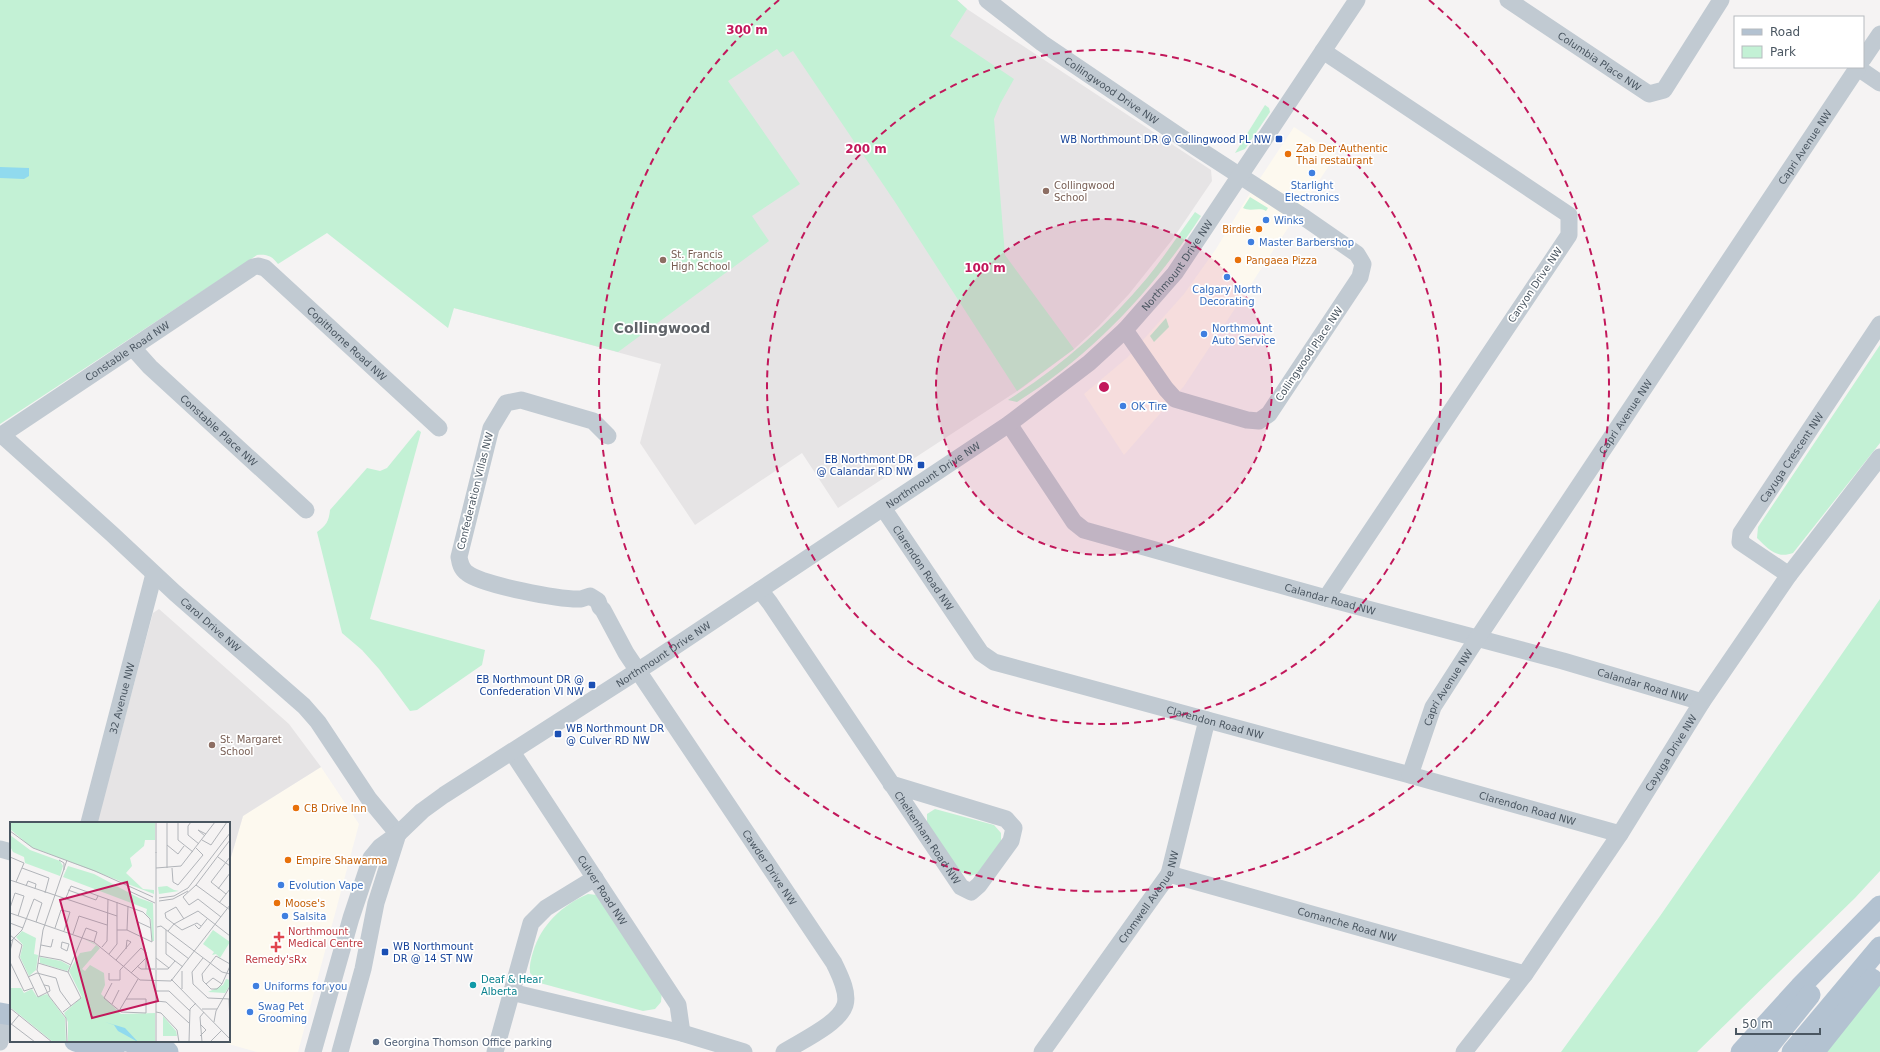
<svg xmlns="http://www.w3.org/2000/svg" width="1880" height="1052" font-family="'DejaVu Sans',sans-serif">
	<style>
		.commercial { fill: #fdf9ef }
		.education { fill: #e6e4e5 }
		.green { fill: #c3f1d5 }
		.water { fill: #90daee }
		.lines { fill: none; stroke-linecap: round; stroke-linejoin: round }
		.minor { stroke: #c1cad2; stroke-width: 17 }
		.major { stroke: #b3c2d1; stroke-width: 21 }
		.ring { fill: none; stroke: #c2185b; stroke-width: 2; stroke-dasharray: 7 5 }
		.transit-dot { fill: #1a4fb4; stroke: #fff; stroke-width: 1.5 }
		.food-dot { fill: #e8710a; stroke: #fff; stroke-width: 1.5 }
		.shop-dot { fill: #3f7fe0; stroke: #fff; stroke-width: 1.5 }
		.education-dot { fill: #8d6e63; stroke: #fff; stroke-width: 1.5 }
		.health-dot { fill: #e0444e; stroke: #fff; stroke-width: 1.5 }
		.culture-dot { fill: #0f9aa8; stroke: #fff; stroke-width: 1.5 }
		.service-dot { fill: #5c6f8a; stroke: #fff; stroke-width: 1.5 }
		.labels { text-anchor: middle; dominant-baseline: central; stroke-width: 3.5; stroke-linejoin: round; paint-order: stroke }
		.street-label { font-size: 10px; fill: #4a5661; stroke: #fff }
		.transit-label { font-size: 10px; fill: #164399; stroke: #fff; text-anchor: end }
		.food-label { font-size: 10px; fill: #c56008; stroke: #fff; text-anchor: start }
		.education-label { font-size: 10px; fill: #785e54; stroke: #fff; text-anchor: start }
		.shop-label { font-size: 10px; fill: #366cbe; stroke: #fff; text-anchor: start }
		.health-label { font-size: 10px; fill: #be3a42; stroke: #fff; text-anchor: start }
		.culture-label { font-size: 10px; fill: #0d838f; stroke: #fff; text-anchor: start }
		.service-label { font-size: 10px; fill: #4e5e75; stroke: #fff; text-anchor: start }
		.district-label { font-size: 14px; font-weight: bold; fill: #5f6368; stroke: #fff }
		.inset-road { fill: none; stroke: #b1b4b9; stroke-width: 1 }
		.view { fill: #c2185b; fill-opacity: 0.15; stroke: #c2185b; stroke-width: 2 }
		.inset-edge { fill: none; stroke: #4a5661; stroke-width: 2 }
		.centre { fill: #c2185b; stroke: #fff; stroke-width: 2 }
		.ring-label { font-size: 12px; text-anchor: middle; font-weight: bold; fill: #c2185b; stroke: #fff; stroke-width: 3.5; stroke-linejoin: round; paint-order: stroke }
	</style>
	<rect width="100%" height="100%" fill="#f5f3f3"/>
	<g class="commercial">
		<path d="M1294 127 1336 155 1184 386 1124 455 1084 394 1128 357 1184 294 1216 249 1247 198Z"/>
		<path d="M321 767 359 824 298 1052H257L218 1041H229V864L243 816Z"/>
	</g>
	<g class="education">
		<path d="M664 0H957L967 9 1211 170 1212 181 1172 240 1129 294 1099 326 1074 349 1022 388 838 508 802 453 695 525 640 443 661 364 454 308Z"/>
		<path d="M159 609 289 724 321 767 243 816 229 864V823H97L153 613Z"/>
	</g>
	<g class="green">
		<path d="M0 0H957L967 9 950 36 1014 79 1000 104 994 119 1005 255 1074 349 1017 391 895 202 793 51 783 57 777 49 728 81 800 184 752 216 769 241 618 352 454 308 448 328 327 233 278 264C272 256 267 254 257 255L0 424Z"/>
		<path d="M1265 105 1269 108 1270 112 1245 149 1235 153Z"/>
		<path d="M1250 197 1268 208 1266 211C1259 207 1250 212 1243 208Z"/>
		<path d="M1195 212 1201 216C1153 290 1092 355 1017 402L1008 400C1060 367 1107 326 1147 278 1164 257 1179 234 1195 212Z"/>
		<path d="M1166 318 1169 327 1154 342 1150 336Z"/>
		<path d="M1880 345V443L1793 553C1777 559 1768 549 1757 538L1758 527Z"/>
		<path d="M418 430 421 432 370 619 485 650 482 665 417 710 410 711 379 669 362 650 342 633 317 532C326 526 329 521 330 510L367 468 380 471 387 468Z"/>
		<path d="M1880 599V871L1855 898 1697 1052H1561L1660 916Z"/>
		<path d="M935 809 994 825 1001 833V843L979 873 970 876 959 871 927 824V814Z"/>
		<path d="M588 894 597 895 662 991 661 1002 655 1009 643 1011 540 983 530 973C529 966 531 959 533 952 541 925 562 905 588 894Z"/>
		<path d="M1880 975V1052H1823Z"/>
	</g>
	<path class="water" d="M0 167 29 168V176L24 179 0 178Z"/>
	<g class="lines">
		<g class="minor">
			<path id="s1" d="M987 0 1042 43 1197 148 1305 218 1357 254 1363 264 1360 277 1269 414 1259 421 1247 420 1175 399 1166 389 1125 330"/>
			<path id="s2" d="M1508 0 1649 94 1664 90 1721 0"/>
			<path d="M1323 51 1569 215V235L1326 598"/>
			<path d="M1863 59 1880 34"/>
			<path d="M1858 68 1880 83"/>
			<path id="s3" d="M133 348 150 367 306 510"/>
			<path id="s4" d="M1009 424 1074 522 1084 530 1326 598 1563 661 1702 702"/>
			<path id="s5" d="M2 435 112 534 175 593 304 706 318 722 369 799 398 834"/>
			<path id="s6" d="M0 436 253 267 258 266 265 268 439 428"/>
			<path id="s7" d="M608 436 593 421 521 400 506 403 491 428 459 557C460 563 461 569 467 573 482 585 561 600 581 599 584 598 587 597 590 596L598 601 600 607 603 610 626 653 834 963C839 974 849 992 845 1005 839 1024 801 1041 784 1052"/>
			<path id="s8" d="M883 508 981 653 994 662 1410 775 1620 834"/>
			<path id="s9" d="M1789 575 1740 542 1741 533 1880 324"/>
			<path id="s10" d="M760 590 770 603 961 887 971 892 979 885 1011 841 1014 828 1006 819 891 784"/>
			<path id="s11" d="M512 752 678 1005 682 1033"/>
			<path id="s12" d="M1410 775 1433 707 1469 651 1858 67"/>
			<path id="s13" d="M89 823 154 574"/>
			<path d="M0 849 11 852"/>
			<path id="s14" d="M1169 874 1525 974"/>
			<path d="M511 992 682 1033 744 1052"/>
			<path d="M0 1042 6 1014"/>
			<path id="s15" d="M313 1052 351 918 371 858 380 847 398 834 422 811 444 795 650 663 1009 424 1089 363 1125 330 1175 273 1357 0"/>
			<path d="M340 1052 363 969 376 903 398 834"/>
			<path d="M495 1052 531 923 546 908 595 878"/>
			<path id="s16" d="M1042 1052 1169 874 1207 720"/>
			<path id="s17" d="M1464 1052 1525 974 1620 834 1702 702 1789 575 1880 457"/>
		</g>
		<g class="major">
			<path d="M0 1013 11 1015"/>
			<path d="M75 1041 114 1052"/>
			<path d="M127 1041 168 1052"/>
			<path d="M1741 1052 1800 987 1880 906"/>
			<path d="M1764 1052 1810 995"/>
			<path d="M1792 1052 1880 947"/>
			<path d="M1814 1052 1872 979"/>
		</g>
	</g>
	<circle cx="1104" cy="387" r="168" fill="#c2185b" fill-opacity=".12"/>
	<g class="ring">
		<circle cx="1104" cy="387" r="168"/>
		<circle cx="1104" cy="387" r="337"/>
		<path d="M1429 0A505 505 0 1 1 779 0"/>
	</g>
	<g class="transit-dot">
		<rect x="1275" y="135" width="8" height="8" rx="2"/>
		<rect x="917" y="461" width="8" height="8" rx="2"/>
		<rect x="588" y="681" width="8" height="8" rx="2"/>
		<rect x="554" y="730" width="8" height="8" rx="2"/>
		<rect x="381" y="948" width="8" height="8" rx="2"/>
	</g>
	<g class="food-dot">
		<circle cx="1288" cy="154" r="4"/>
		<circle cx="1259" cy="229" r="4"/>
		<circle cx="1238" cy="260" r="4"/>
		<circle cx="296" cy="808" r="4"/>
		<circle cx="288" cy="860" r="4"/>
		<circle cx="277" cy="903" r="4"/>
	</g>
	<g class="shop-dot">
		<circle cx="1312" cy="173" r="4"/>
		<circle cx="1266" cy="220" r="4"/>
		<circle cx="1251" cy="242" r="4"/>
		<circle cx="1227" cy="277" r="4"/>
		<circle cx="1204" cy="334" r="4"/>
		<circle cx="1123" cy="406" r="4"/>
		<circle cx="281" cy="885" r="4"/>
		<circle cx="285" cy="916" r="4"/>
		<circle cx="256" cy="986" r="4"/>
		<circle cx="250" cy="1012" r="4"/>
	</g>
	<g class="education-dot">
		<circle cx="1046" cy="191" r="4"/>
		<circle cx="663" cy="260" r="4"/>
		<circle cx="212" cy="745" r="4"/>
	</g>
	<g class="health-dot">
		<path d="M277 931h4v4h4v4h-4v4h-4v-4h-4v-4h4z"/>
		<path d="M274 941h4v4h4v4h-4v4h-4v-4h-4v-4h4z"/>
	</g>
	<circle class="culture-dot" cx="473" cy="985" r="4"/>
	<circle class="service-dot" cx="376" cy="1042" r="4"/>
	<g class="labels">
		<g class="street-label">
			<text stroke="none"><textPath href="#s2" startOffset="110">Columbia Place NW</textPath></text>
			<text stroke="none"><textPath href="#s1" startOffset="154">Collingwood Drive NW</textPath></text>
			<text stroke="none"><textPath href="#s12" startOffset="744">Capri Avenue NW</textPath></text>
			<text stroke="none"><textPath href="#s15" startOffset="1208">Northmount Drive NW</textPath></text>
			<text transform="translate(1535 285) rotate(-56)">Canyon Drive NW</text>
			<text stroke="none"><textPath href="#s6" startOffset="428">Copithorne Road NW</textPath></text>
			<text stroke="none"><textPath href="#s6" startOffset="153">Constable Road NW</textPath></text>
			<text transform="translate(1309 354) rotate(-56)">Collingwood Place NW</text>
			<text stroke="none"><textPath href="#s12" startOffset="420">Capri Avenue NW</textPath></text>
			<text stroke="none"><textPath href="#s3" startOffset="119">Constable Place NW</textPath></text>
			<text stroke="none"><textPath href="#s9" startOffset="159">Cayuga Crescent NW</textPath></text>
			<text stroke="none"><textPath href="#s15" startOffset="884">Northmount Drive NW</textPath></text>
			<text transform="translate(475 491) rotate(-76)">Confederation Villas NW</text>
			<text stroke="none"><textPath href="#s8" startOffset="72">Clarendon Road NW</textPath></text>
			<text stroke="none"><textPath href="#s4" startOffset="386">Calandar Road NW</textPath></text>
			<text stroke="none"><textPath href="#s5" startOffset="282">Carol Drive NW</textPath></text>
			<text stroke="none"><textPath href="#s15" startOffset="560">Northmount Drive NW</textPath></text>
			<text stroke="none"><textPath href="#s4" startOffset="710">Calandar Road NW</textPath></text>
			<text stroke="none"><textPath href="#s12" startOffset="96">Capri Avenue NW</textPath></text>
			<text stroke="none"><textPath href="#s13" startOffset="129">32 Avenue NW</textPath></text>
			<text stroke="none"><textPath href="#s8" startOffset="420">Clarendon Road NW</textPath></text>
			<text stroke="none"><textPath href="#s17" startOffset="364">Cayuga Drive NW</textPath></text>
			<text stroke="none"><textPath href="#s8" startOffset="744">Clarendon Road NW</textPath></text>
			<text stroke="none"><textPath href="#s10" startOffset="299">Cheltenham Road NW</textPath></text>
			<text stroke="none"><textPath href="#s7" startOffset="746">Cawder Drive NW</textPath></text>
			<text stroke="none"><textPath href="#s11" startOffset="165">Culver Road NW</textPath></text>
			<text stroke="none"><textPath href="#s16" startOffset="189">Cromwell Avenue NW</textPath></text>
			<text stroke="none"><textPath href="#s14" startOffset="185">Comanche Road NW</textPath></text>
		</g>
		<g class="transit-label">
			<text x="1271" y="139">WB Northmount DR @ Collingwood PL NW</text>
			<text x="913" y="459">EB Northmont DR<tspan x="913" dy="12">@ Calandar RD NW</tspan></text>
			<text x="584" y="679">EB Northmount DR @<tspan x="584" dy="12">Confederation VI NW</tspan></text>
			<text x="566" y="728" text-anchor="start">WB Northmount DR<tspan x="566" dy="12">@ Culver RD NW</tspan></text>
			<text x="393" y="946" text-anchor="start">WB Northmount<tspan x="393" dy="12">DR @ 14 ST NW</tspan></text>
		</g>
		<g class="food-label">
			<text x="1296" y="148">Zab Der Authentic<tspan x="1296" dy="12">Thai restaurant</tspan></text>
			<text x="1251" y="229" text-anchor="end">Birdie</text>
			<text x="1246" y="260">Pangaea Pizza</text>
			<text x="304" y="808">CB Drive Inn</text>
			<text x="296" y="860">Empire Shawarma</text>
			<text x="285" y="903">Moose's</text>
		</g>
		<g class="education-label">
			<text x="1054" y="185">Collingwood<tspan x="1054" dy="12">School</tspan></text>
			<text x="671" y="254">St. Francis<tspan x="671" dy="12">High School</tspan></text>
			<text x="220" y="739">St. Margaret<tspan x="220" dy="12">School</tspan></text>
		</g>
		<g class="shop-label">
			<text x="1312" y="185" text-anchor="middle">Starlight<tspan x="1312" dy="12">Electronics</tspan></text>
			<text x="1274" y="220">Winks</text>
			<text x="1259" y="242">Master Barbershop</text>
			<text x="1227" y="289" text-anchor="middle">Calgary North<tspan x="1227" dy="12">Decorating</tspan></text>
			<text x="1212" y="328">Northmount<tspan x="1212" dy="12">Auto Service</tspan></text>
			<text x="1131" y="406">OK Tire</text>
			<text x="289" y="885">Evolution Vape</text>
			<text x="293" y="916">Salsita</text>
			<text x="264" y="986">Uniforms for you</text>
			<text x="258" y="1006">Swag Pet<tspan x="258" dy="12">Grooming</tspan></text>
		</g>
		<g class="health-label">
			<text x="288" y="931">Northmount<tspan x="288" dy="12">Medical Centre</tspan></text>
			<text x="276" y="959" text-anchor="middle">Remedy'sRx</text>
		</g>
		<g class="culture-label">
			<text x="481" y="979">Deaf &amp; Hear<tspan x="481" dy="12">Alberta</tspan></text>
		</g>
		<g class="service-label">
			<text x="384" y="1042">Georgina Thomson Office parking</text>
		</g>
		<g class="district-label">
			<text x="662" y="328">Collingwood</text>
		</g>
	</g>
	<g transform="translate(10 822)">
		<rect width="220" height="220" fill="#f5f3f3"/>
		<path d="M0 0H145V18H135L134 24 120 36 122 44 116 51 133 67 144 68V72L21 25 0 7ZM0 13 20 28 50 39 53 44 50 54 15 41 14 35 3 30 0 24ZM58 44 84 52 129 76 143 81 144 119H142L141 97 136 92 137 87 53 55ZM157 64 164 68 169 69 149 72 148 65ZM203 108 220 120 210 136 206 132 202 133 204 130 193 122ZM12 109 26 116 24 132 28 133 26 148 19 154 10 135 13 123 6 115ZM74 117 84 121 90 126 72 147 75 149 80 143 94 151 95 163 91 172 111 192 145 191V220H58V200L54 191 72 175 59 149 70 131 81 129 86 123ZM30 135 51 139 60 144 57 149 30 141ZM216 157 220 158V163L215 171 198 170 213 163ZM0 166H11L14 171 22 167 27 175 37 172 55 196 56 220H43L0 185ZM153 194 166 209 167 214H153Z" fill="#c3f1d5"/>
		<path d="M92 192 95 200 115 206 128 220 108 209 104 203 95 200Z" fill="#90daee"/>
		<path class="inset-road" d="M146 0V31M168 0V18L183 30M181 0 178 4V13L189 22M0 9 23 26 85 49 143 75M195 14 188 8 196 12M192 18 201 23 217 0M157 23 168 32 174 24M0 35 14 41 6 60M208 35 220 44M49 38 54 41V48M12 46 39 56 35 71M146 46 171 44 205 0M157 46V0M162 46 163 60 168 63 193 33 186 26M0 58 107 94M186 63 220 88M16 64 18 59 26 62 25 67M208 67 220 51M58 68 86 78 88 74M119 69 145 81M216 72 201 60 220 35M149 76 164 74 178 66 220 11M55 78 61 64 133 90 140 97 142 120M149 79 163 77 178 69M209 81 220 67M0 86 5 71 14 74 8 94M0 91 84 120 130 158 161 159 220 83M211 95 188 77 179 83 173 75 186 63 220 18M174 97 166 85 155 91 156 96 172 108 187 101 191 104M128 100 141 106M0 101 13 106M185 103 189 107 197 97M147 105 151 104 212 150 220 152M45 106 51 88 60 90 54 109M107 108H117L142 120M117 108 118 84M156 108V132L173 145M158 109 164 102 188 89 220 114M63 112 69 94 97 103M0 113 12 123 9 135 28 175 40 169 39 164 34 163M0 120 12 108 24 77 32 81 26 100M52 120 59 122 57 129 51 126ZM157 120 179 137M31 123 41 125 43 117M92 125 97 119 98 77M116 127 117 118 121 120M0 129 3 117M99 132 107 122V80M29 134 51 138 61 143M146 136 159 146M193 136 182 150 183 162 198 176 220 177M106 138 121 120M0 140 14 169 23 166M28 141 58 150M220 142 206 134 192 152 193 159 201 167H207L212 162 220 144M127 144 131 147H145M147 147H158L165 139M172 149V167M99 151V158H110V148L131 126 136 130V147M121 151 136 136M18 155 27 151 46 156 50 169 61 184M161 157 220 217M102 161 94 176 111 190 136 191V177H116M196 162 203 156 212 162M146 169H159L180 189M219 177 220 201M146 179 156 180 179 201M102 182 109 168M0 186 42 220M192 187H207M109 189 128 157M53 190 71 176 58 150 76 106 87 110 84 120M146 190 151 191 167 208 169 220M204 200 206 189 220 164M0 201 25 220M190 202 196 208 190 214M0 204 9 193M57 220 56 196 39 174 27 148 33 108 57 38M146 220V30M179 220 180 187 186 181M192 220 190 195 194 190M200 220 212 208"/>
		<path class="view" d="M117 60 148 179 82 196 50 78Z"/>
		<rect width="220" height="220" class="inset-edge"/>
	</g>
	<circle cx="1104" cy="387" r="6" class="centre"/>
	<g class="ring-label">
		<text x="747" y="34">300 m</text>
		<text x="866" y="153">200 m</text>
		<text x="985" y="272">100 m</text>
	</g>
	<rect x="1734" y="16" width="130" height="52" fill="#ffffff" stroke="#b7bbc0"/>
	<rect x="1742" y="29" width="20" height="6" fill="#b3c2d1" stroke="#b7bbc0"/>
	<text x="1770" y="36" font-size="12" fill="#4a5661">Road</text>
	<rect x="1742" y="46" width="20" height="12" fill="#c3f1d5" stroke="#b7bbc0"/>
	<text x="1770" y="56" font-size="12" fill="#4a5661">Park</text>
	<path d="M1736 1028v6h84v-6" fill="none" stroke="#4a5661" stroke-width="2"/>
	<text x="1742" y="1028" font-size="12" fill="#4a5661" stroke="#ffffff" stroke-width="3" paint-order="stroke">50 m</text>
</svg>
